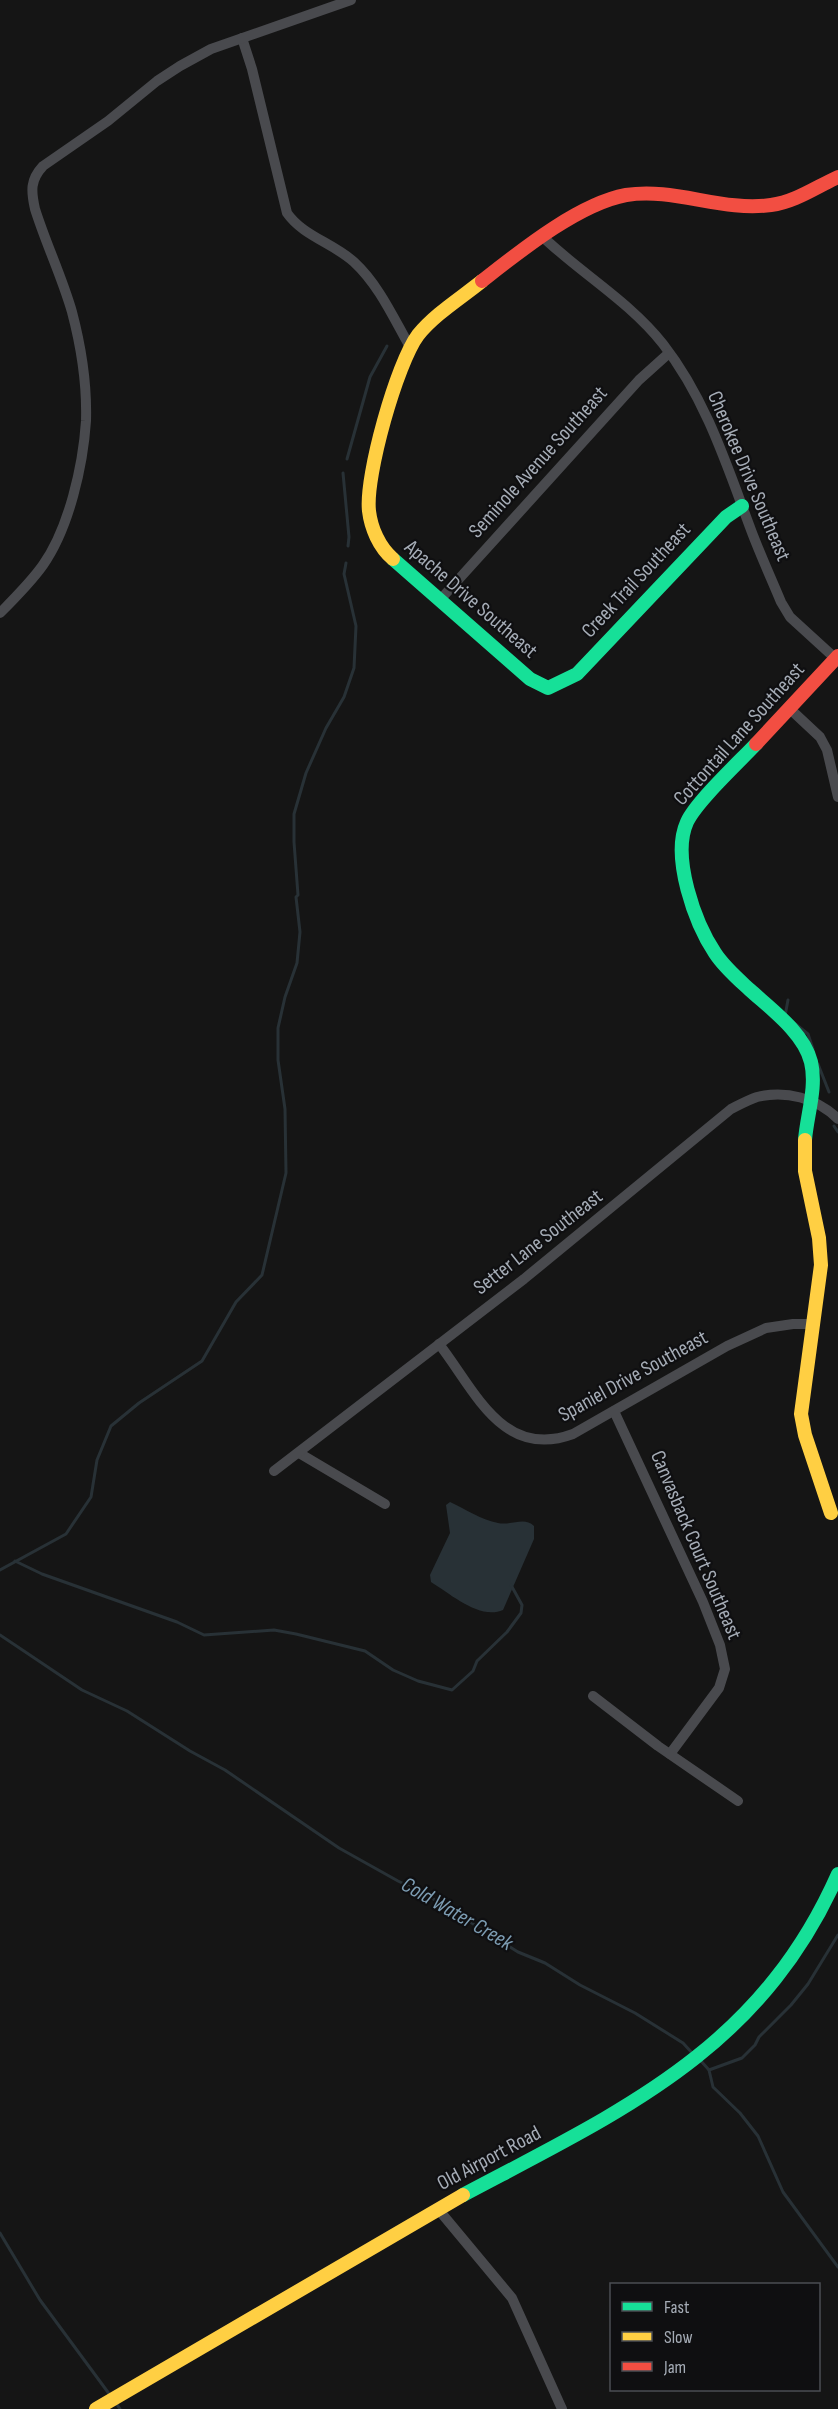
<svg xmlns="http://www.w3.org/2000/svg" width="838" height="2409" font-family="'Sofia Sans Condensed',sans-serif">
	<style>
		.water { fill: #283136 }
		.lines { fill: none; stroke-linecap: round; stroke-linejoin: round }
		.stream { stroke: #283136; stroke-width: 3 }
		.street { stroke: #494a4e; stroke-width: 10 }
		.fast { stroke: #16e098; stroke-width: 14 }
		.slow { stroke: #ffcf43; stroke-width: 14 }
		.jam { stroke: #f24e42; stroke-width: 14 }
		.labels { text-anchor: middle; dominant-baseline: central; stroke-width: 4.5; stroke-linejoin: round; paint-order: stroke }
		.street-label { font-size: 21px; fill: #a5acb6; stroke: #0f0f11 }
		.water-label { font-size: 22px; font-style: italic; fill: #7c9cb2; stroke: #0f0f11 }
	</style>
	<rect width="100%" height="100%" fill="#151515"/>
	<path class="water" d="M450 1502C465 1509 482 1520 498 1523 511 1526 524 1516 534 1526V1539L503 1610C480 1620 452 1595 431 1582L430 1575 450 1533 446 1505Z"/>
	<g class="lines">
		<g class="stream">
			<path d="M347 459 370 377 387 346"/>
			<path d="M343 473 349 537 348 546"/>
			<path d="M785 1016 788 1000"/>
			<path d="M793 1022 808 1034 813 1049"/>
			<path d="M818 1064 829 1092"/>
			<path d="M834 1126 838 1132"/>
			<path d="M15 1561 42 1574 177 1622 204 1635 274 1630 296 1634 365 1651 393 1670 418 1681 452 1690 473 1671 477 1661 507 1632 521 1613 522 1605 511 1585"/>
			<path d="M0 1570 66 1534 91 1497 97 1460 111 1426 139 1403 202 1361 236 1302 262 1275 286 1173 285 1109 278 1060V1028L285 997 297 963 300 932 296 897 298 895 294 842V814L306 773 326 728 344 697 354 668 356 626 344 574 346 563"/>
			<path d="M0 1635 82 1690 127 1711 190 1751 225 1770 339 1848 398 1881 427 1895 518 1952 545 1963 580 1985 635 2013 683 2043 694 2055"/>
			<path d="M701 2061 709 2070 713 2087 740 2113 758 2136 783 2192 838 2267"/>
			<path d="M709 2070 742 2058 755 2045 759 2037 791 2005 808 1984 838 1935"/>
			<path d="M0 2233 40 2300 110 2395"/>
			<path d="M116 2403 120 2409"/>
		</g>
		<g class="street">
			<path d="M242 38 252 69 287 213C303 236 333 243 354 262 379 285 394 319 410 347"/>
			<path d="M544 238C582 274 630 302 663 344 706 399 727 466 751 530 760 554 771 578 781 602L790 617 836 659"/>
			<path d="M439 601 639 380 669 353"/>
			<path d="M0 613C15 598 31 582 43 565 69 528 83 466 86 421 87 387 81 346 72 312 62 277 46 244 35 209 31 191 30 180 43 166L108 121 157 81 180 66 211 49 351 0"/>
			<path d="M789 708 820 737 827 750 838 797"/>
			<path d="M439 1344C475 1390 502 1460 573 1434L727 1346 766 1328 793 1324H813"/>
			<path d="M614 1411 703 1602 720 1645 725 1669 719 1688 670 1754"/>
			<path d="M299 1453 385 1504"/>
			<path d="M274 1471 524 1279 731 1109C739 1105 748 1100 757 1097 786 1090 817 1098 838 1119"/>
			<path d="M593 1696 658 1746 738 1801"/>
			<path d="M438 2209 512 2298 562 2409"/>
		</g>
		<g class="fast">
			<path d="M393 559 530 679 548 688 577 674 726 517 742 506"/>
			<path d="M756 744C739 762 696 802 687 822 671 857 695 923 715 953 724 967 737 978 750 990 771 1009 804 1033 811 1062 817 1087 807 1115 805 1140"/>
			<path d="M463 2195C623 2110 760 2050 838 1874"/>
		</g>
		<g class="slow">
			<path d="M393 559C379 547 371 528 369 511 365 476 397 363 418 335 435 314 461 298 482 281"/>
			<path d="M805 1140V1171L819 1238 821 1265 801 1414 805 1435 831 1513"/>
			<path d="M96 2409 463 2195"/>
		</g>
		<g class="jam">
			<path d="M482 281C519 252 578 204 626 195 674 187 722 212 771 205 795 202 816 187 838 177"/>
			<path d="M756 744 838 656"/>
		</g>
	</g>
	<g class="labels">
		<g class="street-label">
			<text transform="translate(538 462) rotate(-48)">Seminole Avenue Southeast</text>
			<text transform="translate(749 476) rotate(67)">Cherokee Drive Southeast</text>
			<text transform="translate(636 580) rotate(-47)">Creek Trail Southeast</text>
			<text transform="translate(471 599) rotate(41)">Apache Drive Southeast</text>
			<text transform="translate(739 734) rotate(-48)">Cottontail Lane Southeast</text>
			<text transform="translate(538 1242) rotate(-38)">Setter Lane Southeast</text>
			<text transform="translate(633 1376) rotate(-29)">Spaniel Drive Southeast</text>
			<text transform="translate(696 1545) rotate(67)">Canvasback Court Southeast</text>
			<text transform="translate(489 2158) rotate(-28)">Old Airport Road</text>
		</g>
		<g class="water-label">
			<text transform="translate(457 1914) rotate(30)">Cold Water Creek</text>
		</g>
	</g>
	<rect x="610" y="2283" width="210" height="108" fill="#0f0f11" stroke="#4b4e53" stroke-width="1.5"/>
	<rect x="622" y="2302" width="30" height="9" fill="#16e098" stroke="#4b4e53" stroke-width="1.5"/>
	<text x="664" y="2313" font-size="18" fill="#a5acb6">Fast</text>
	<rect x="622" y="2332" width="30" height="9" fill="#ffcf43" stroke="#4b4e53" stroke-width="1.5"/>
	<text x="664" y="2343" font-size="18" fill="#a5acb6">Slow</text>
	<rect x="622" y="2362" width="30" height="9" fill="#f24e42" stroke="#4b4e53" stroke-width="1.5"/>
	<text x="664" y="2373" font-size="18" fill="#a5acb6">Jam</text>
</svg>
